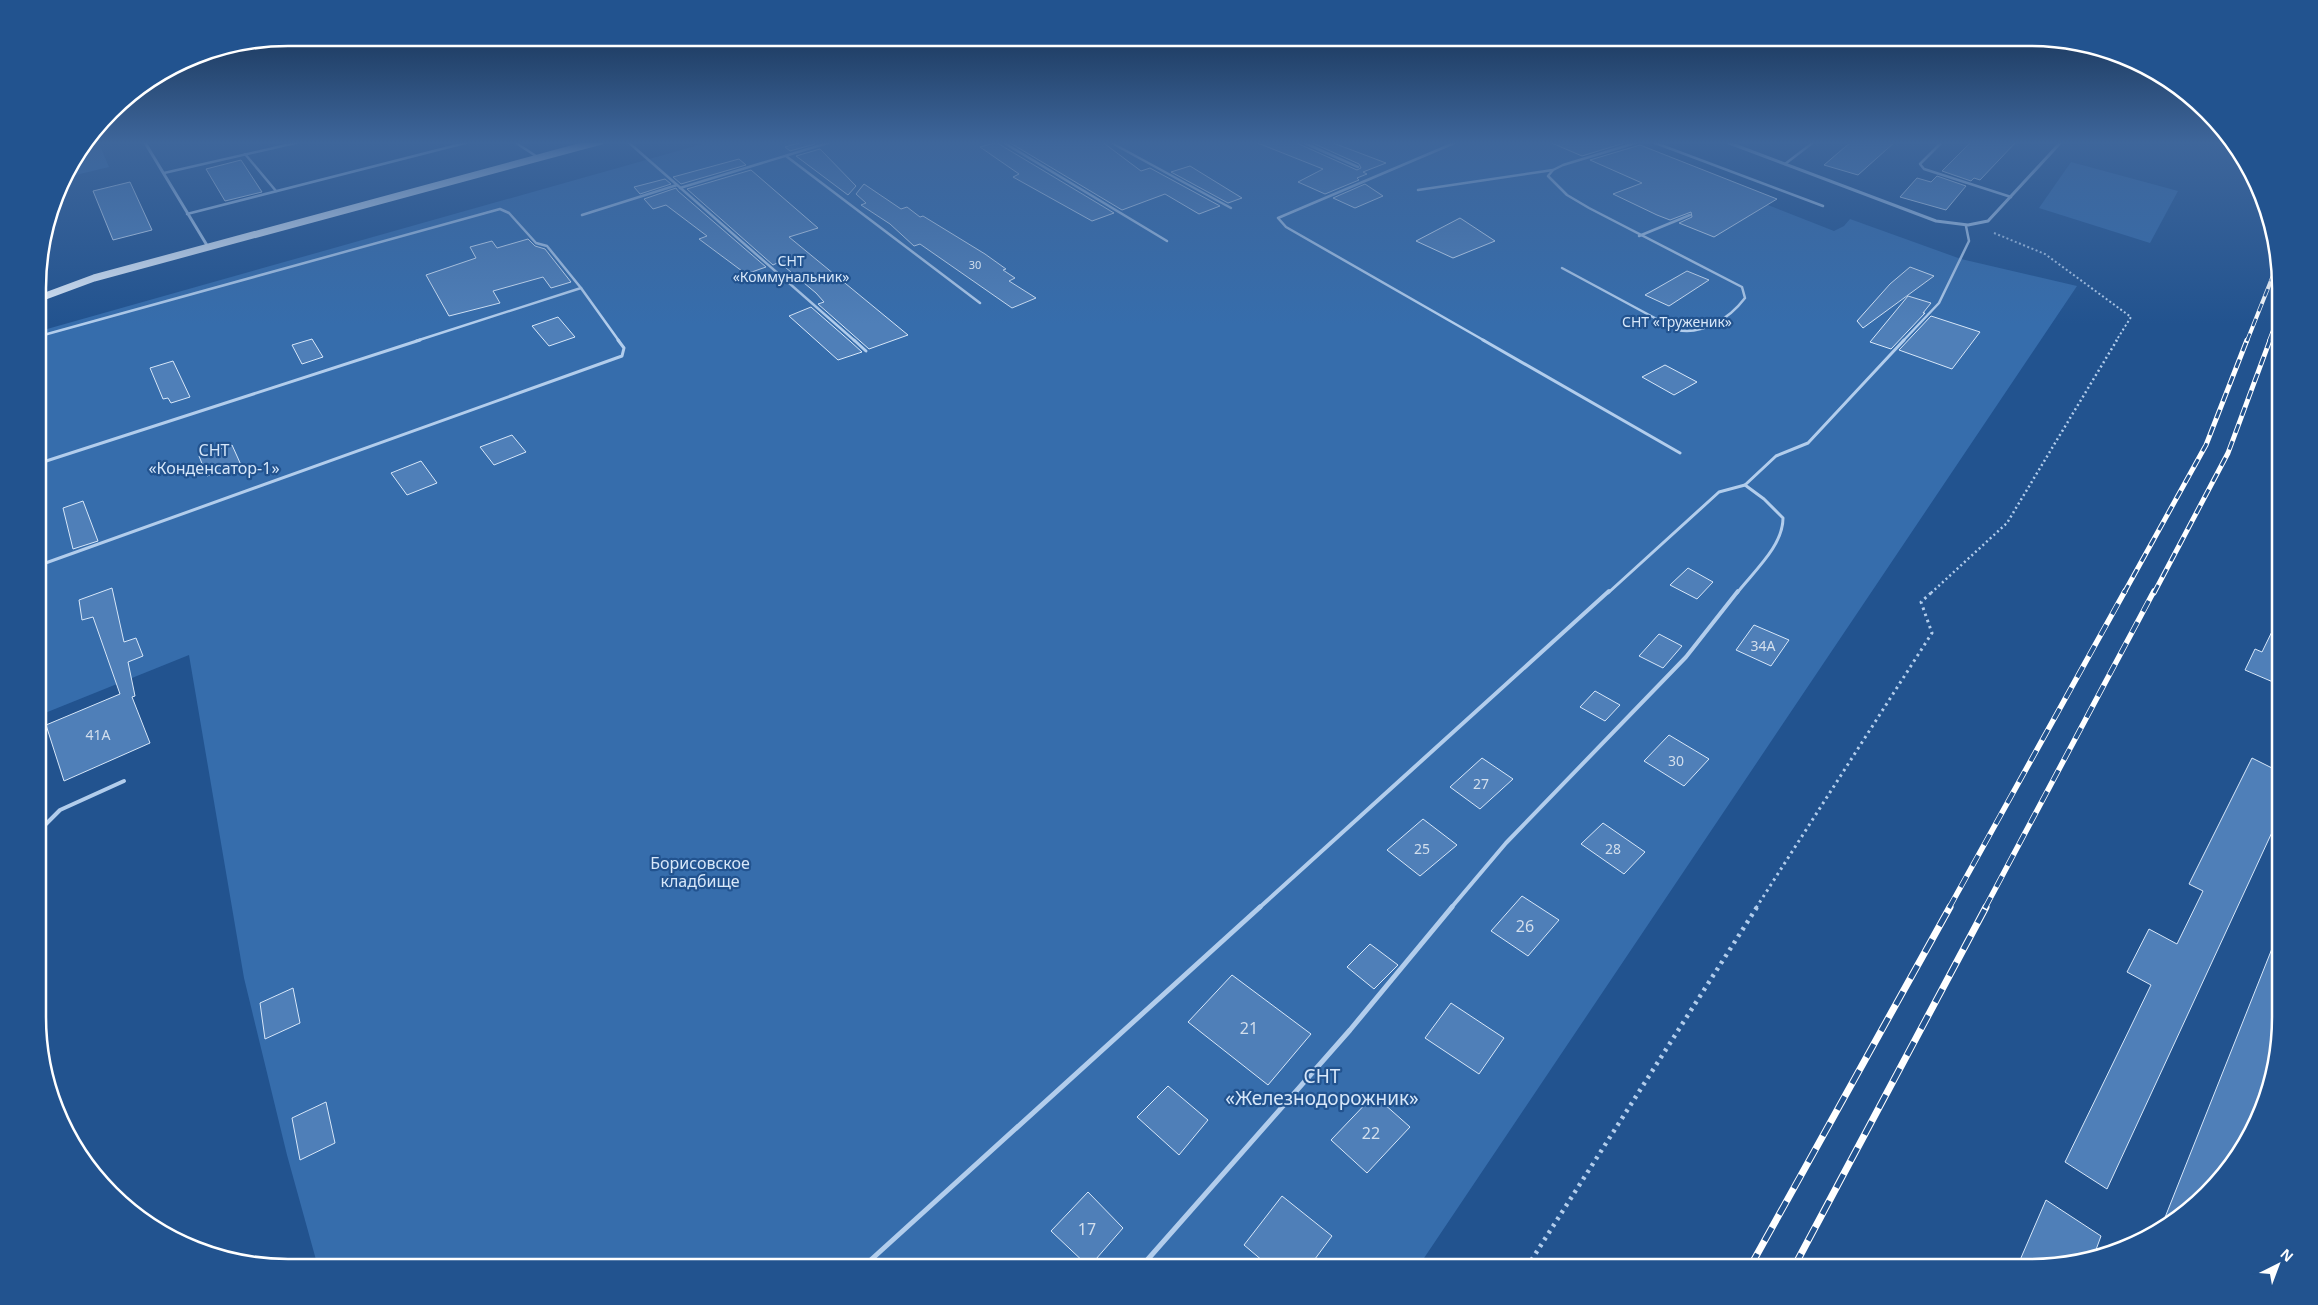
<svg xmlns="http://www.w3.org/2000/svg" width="2318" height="1305" font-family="'Noto Sans',sans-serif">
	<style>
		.green { fill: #366dac }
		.building { fill: #4f7fb8; stroke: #d7e7f9 }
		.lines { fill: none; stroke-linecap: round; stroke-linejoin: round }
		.path-far3 { stroke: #b2cdec; stroke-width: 2; stroke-dasharray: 2 2.5; stroke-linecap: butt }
		.path-far2 { stroke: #b2cdec; stroke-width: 2.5; stroke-dasharray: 2 3; stroke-linecap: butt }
		.path-far1 { stroke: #b2cdec; stroke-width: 3; stroke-dasharray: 2.5 4; stroke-linecap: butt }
		.path { stroke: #b2cdec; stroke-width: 4.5; stroke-dasharray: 3 5; stroke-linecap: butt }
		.lane-far3 { stroke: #b2cdec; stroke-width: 2.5 }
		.lane-far2 { stroke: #b2cdec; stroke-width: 3 }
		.lane-far1 { stroke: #b2cdec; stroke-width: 4 }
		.lane { stroke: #b2cdec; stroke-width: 5 }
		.street { stroke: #b2cdec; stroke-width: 3 }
		.secondary { stroke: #ddeaf9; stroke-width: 7 }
		.rail-far3-casing { stroke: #fff; stroke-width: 4 }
		.rail-far2-casing { stroke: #fff; stroke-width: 5 }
		.rail-far1-casing { stroke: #fff; stroke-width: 5.5 }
		.rail-casing { stroke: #fff; stroke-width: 7 }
		.rail-far3 { stroke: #22538f; stroke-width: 2.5; stroke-dasharray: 8; stroke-linecap: butt }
		.rail-far2 { stroke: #22538f; stroke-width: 3; stroke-dasharray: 9; stroke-linecap: butt }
		.rail-far1 { stroke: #22538f; stroke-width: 4; stroke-dasharray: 12; stroke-linecap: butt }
		.rail { stroke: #22538f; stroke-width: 5; stroke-dasharray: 15; stroke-linecap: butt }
		.labels { text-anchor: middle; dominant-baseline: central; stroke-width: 4.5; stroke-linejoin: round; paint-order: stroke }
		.far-number-label { font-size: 11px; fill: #d3dfed }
		.far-park-label { font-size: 14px; fill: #d7e7f9; stroke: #22538f }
		.number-label { font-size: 14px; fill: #d3dfed }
		.park-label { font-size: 16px; fill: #d7e7f9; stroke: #22538f }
		.near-number-label { font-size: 16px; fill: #d3dfed }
		.near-park-label { font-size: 19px; fill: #d7e7f9; stroke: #22538f }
		.rim { fill: none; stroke: #fff; stroke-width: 2.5 }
	</style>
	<rect width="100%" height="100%" fill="#22538f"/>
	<g class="green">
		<path d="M713 141H1606L1834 231 1844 226 1850 219 1961 259 2077 286 1418 1267H318L287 1155 244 978 189 655 40 715V331Z"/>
		<path d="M101 148 109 167 63 178 83 153Z"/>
		<path d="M2071 162 2178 191 2150 243 2039 208Z"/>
	</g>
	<g class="building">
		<path d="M806 141H812L815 144 790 151 785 147Z"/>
		<path d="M1007 141H1101L1141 171 1150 168 1220 206 1199 214 1165 194 1122 210Z"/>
		<path d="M1297 141 1299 144 1357 170 1361 168 1359 164 1308 141H1328L1386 163 1363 172 1367 174 1357 178 1359 180 1325 194 1298 182 1323 169 1255 142Z"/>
		<path d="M1547 141H1631L1582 156Z"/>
		<path d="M1852 141H1896L1858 175 1824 165Z"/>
		<path d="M1972 141H2017L1980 180 1974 178 1971 181 1942 171Z"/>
		<path d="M998 142 999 144 1114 213 1092 221 1013 177 1019 174 980 147Z"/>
		<path d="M1640 145 1777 199 1714 237 1679 223 1692 217 1691 212 1670 220 1657 215 1613 194 1642 183 1590 160Z"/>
		<path d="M820 149 856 186 848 195 796 156Z"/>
		<path d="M739 159 746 165 681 184 673 177Z"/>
		<path d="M241 160 262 192 225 201 206 169Z"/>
		<path d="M1190 166 1242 198 1228 203 1171 172Z"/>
		<path d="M751 170 818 228 789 237 908 335 869 349 818 304 824 302 816 293 779 262 773 265 687 189Z"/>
		<path d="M1937 176 1966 186 1946 210 1900 197 1917 178 1931 182Z"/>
		<path d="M665 179 671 184 640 194 634 187Z"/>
		<path d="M130 182 152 230 113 240 93 191Z"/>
		<path d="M864 184 901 209 907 207 920 217 923 216 985 254 1006 269 1003 270 1015 278 1009 281 1036 298 1012 308 920 244 914 246 890 224 861 205 866 203 856 194Z"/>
		<path d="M1365 184 1383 196 1355 208 1333 198Z"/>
		<path d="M676 188 678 191 766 267 746 274 699 239 707 236 666 205 653 209 644 199Z"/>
		<path d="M1460 218 1495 241 1453 258 1416 241Z"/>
		<path d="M528 239 535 246 545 249 571 282 551 288 543 277 493 291 500 303 449 316 426 275 476 258 470 247 492 241 497 248Z"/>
		<path d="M1910 267 1934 276 1863 328 1857 321 1890 284Z"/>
		<path d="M1687 271 1709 280 1669 306 1645 295Z"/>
		<path d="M1908 296 1931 303 1923 313H1925L1891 349 1870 342Z"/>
		<path d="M811 307 851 342 862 352 838 360 789 316Z"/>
		<path d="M1931 316 1980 332 1952 369 1899 350Z"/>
		<path d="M558 317 575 337 549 346 532 326Z"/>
		<path d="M312 339 323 357 302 364 292 345Z"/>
		<path d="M173 361 190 397 171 403 168 398 163 399 150 368Z"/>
		<path d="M1665 365 1697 382 1674 395 1642 377Z"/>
		<path d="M512 435 526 452 494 465 480 447Z"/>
		<path d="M232 445 241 465 207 476 199 456Z"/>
		<path d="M421 461 437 483 407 495 391 473Z"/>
		<path d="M83 501 98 541 73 549 63 508Z"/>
		<path d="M1688 568 1713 582 1697 599 1670 585Z"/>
		<path d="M112 588 124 642 136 638 143 656 128 662 135 696 132 697 150 743 64 781 46 725 120 694 93 617 82 620 79 600Z"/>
		<path d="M2280 615V685L2245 670 2255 649 2262 652Z"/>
		<path d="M1754 625 1789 640 1771 666 1736 650Z"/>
		<path d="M1659 634 1682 646 1663 668 1639 656Z"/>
		<path d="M1595 691 1620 705 1605 721 1580 707Z"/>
		<path d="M1669 735 1709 759 1684 786 1644 761Z"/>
		<path d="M1482 758 1513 779 1480 809 1450 787Z"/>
		<path d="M2252 758 2280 772V815L2107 1189 2065 1162 2151 985 2127 972 2149 929 2177 944 2203 891 2189 884Z"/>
		<path d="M1423 819 1457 845 1420 876 1387 850Z"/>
		<path d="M1603 823 1645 852 1624 874 1581 844Z"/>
		<path d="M1522 896 1559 920 1528 956 1491 931Z"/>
		<path d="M2279 931 2280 1032 2272 1082 2247 1142 2218 1182 2169 1225 2160 1230Z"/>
		<path d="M1370 944 1398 965 1374 989 1347 967Z"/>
		<path d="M1232 975 1311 1034 1268 1085 1188 1022Z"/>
		<path d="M293 988 300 1023 265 1039 260 1003Z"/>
		<path d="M1451 1003 1504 1038 1479 1074 1425 1038Z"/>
		<path d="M1168 1086 1208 1120 1179 1155 1137 1117Z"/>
		<path d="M1374 1095 1410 1127 1367 1173 1331 1140Z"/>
		<path d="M326 1102 335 1143 300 1160 292 1118Z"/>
		<path d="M1088 1192 1123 1228 1089 1267 1051 1231Z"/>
		<path d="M1282 1196 1332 1236 1309 1267H1270L1244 1245Z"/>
		<path d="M2046 1200 2101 1236 2093 1258 2045 1267H2017Z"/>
	</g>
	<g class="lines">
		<path class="path-far3" d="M1994 233 2045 254 2131 317 2116 341"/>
		<path class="path-far2" d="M1931 593 2007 523 2117 340"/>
		<path class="path-far1" d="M1756 908 1932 633 1921 602 1933 591"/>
		<path class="path" d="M1527 1267 1757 907"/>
		<g class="lane-far3">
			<path d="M513 141 539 158"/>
			<path d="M627 141 855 341"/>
			<path d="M1001 141 1167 241"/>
			<path d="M1108 141 1231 208"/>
			<path d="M1300 141 1358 167"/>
			<path d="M1459 141 1278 218 1286 227 1485 341"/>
			<path d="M1650 141 1823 206"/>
			<path d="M1943 141 1920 164 1924 169 2011 197"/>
			<path d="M245 154 276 191"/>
			<path d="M786 156 980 303"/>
			<path d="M1785 164 1815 141"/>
			<path d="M164 173 304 141"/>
			<path d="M680 188 834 141"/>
			<path d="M1418 190 1553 170"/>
			<path d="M187 214 473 141"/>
			<path d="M582 215 677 185"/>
			<path d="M1639 236 1690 215"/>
			<path d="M1562 268 1677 330C1703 335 1729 319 1745 298L1742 287 1589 208 1567 195 1548 176 1553 170 1563 165 1642 141"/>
			<path d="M40 336 500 209 509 213 536 243 547 246 581 288 619 341"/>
			<path d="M416 341 581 288"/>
			<path d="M1903 341 1939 303 1969 241 1966 226"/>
		</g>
		<g class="lane-far2">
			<path d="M854 340 866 351"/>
			<path d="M1483 340 1680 453"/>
			<path d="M40 463 420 340"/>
			<path d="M40 565 622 356 624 348 618 340"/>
			<path d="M1608 593 1719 492 1745 485"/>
			<path d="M1737 593C1754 571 1783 546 1783 518L1764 499 1745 485 1776 456 1808 443 1904 340"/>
		</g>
		<g class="lane-far1">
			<path d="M40 830 60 810 124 781"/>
			<path d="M1259 908 1609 591"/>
			<path d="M1451 908 1506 843 1686 657 1738 591"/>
		</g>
		<g class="lane">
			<path d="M863 1267 1260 907"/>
			<path d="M1141 1267 1350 1030 1452 907"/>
		</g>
		<g class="street">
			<path d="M144 141 208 247"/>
			<path d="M1724 141 1936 221 1968 225 1988 221 2062 141"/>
		</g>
		<path class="secondary" d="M40 298 94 278 601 141"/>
		<defs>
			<g id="rail-far3">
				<path d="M2247 341 2278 263"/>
				<path d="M2269 341 2280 312"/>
			</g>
			<g id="rail-far2">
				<path d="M2124 593 2206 445 2247 340"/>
				<path d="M2154 593 2228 453 2270 340"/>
			</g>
			<g id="rail-far1">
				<path d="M1949 908 2125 591"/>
				<path d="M1985 908 2154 591"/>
			</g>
			<g id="rail">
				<path d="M1750 1267 1950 907"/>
				<path d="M1794 1267 1986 907"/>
			</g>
		</defs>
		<use href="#rail-far3" class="rail-far3-casing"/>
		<use href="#rail-far2" class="rail-far2-casing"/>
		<use href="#rail-far1" class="rail-far1-casing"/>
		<use href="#rail" class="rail-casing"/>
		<use href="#rail-far3" class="rail-far3"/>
		<use href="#rail-far2" class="rail-far2"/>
		<use href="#rail-far1" class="rail-far1"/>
		<use href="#rail" class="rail"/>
	</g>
	<linearGradient id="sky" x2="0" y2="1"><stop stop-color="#132e4f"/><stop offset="0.44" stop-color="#3e669b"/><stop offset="1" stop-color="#3e669b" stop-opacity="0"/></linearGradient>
	<rect width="2318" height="324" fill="url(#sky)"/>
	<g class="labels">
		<g class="far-number-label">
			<text x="975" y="264">30</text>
		</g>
		<g class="far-park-label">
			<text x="791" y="260">СНТ<tspan x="791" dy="16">«Коммунальник»</tspan></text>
			<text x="1677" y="321">СНТ «Труженик»</text>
		</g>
		<g class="number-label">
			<text x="1763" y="645">34А</text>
			<text x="98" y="734">41А</text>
			<text x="1676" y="760">30</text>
			<text x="1481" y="783">27</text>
			<text x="1422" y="848">25</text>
			<text x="1613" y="848">28</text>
		</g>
		<g class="park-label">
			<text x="214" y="450">СНТ<tspan x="214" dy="18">«Конденсатор-1»</tspan></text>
			<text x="700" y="863">Борисовское<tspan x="700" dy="18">кладбище</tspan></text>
		</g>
		<g class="near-number-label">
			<text x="1525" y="926">26</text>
			<text x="1249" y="1028">21</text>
			<text x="1371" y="1133">22</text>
			<text x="1087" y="1229">17</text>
		</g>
		<g class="near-park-label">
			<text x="1322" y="1076">СНТ<tspan x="1322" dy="22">«Железнодорожник»</tspan></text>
		</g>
	</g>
	<path d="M0 0H2318V1305H0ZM288 46H2030A242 242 0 0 1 2272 288V1017A242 242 0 0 1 2030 1259H288A242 242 0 0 1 46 1017V288A242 242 0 0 1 288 46Z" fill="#22538f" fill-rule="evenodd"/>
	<path class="rim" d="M288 46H2030A242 242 0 0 1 2272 288V1017A242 242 0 0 1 2030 1259H288A242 242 0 0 1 46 1017V288A242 242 0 0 1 288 46Z"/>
	<g transform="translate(2278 1265) rotate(42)" stroke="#22538f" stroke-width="4" paint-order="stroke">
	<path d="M0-4L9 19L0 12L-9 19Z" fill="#ffffff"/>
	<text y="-8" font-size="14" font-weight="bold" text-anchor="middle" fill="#ffffff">N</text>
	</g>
</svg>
